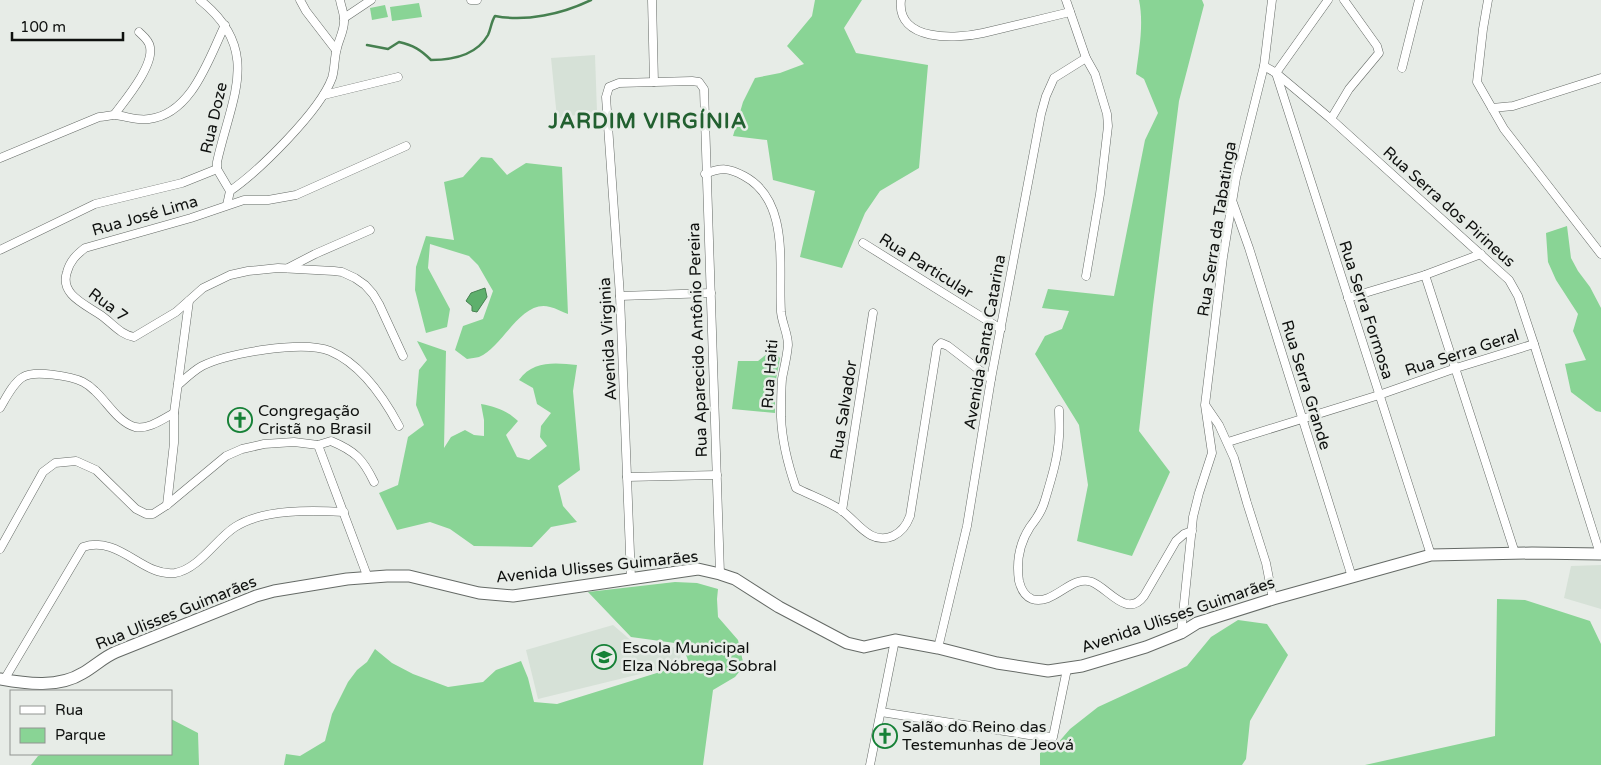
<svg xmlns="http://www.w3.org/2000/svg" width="1601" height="765" font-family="'Varela Round',sans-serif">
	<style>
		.built { fill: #d6e1d7 }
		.green { fill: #89d495 }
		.water { fill: #5eb06c; stroke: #468050 }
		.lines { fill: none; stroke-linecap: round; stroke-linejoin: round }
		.stream { stroke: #468050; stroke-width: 2.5 }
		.street-casing { stroke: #656a66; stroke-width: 9 }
		.secondary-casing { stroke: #656a66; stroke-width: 13 }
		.street { stroke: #fff; stroke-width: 8 }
		.secondary { stroke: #fff; stroke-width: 11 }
		.labels { text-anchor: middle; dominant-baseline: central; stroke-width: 5; stroke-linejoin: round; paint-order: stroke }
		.street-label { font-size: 16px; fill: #0f110f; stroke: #e7ece7 }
		.poi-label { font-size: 16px; fill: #0f110f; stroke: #e7ece7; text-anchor: start }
		.district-label { font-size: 21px; font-weight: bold; letter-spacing: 1px; fill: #226030; stroke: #e7ece7 }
	</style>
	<rect width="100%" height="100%" fill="#e7ece7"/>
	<g class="built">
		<path d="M595 55 597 112 557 118 551 58Z"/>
		<path d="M1601 565V609L1564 598 1571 566Z"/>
		<path d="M613 625 634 643 680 648 681 664 538 699 526 650Z"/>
	</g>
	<g class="green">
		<path d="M815 0H862L844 28 856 53 928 65 919 168 880 191 865 213 842 268 800 257 815 191 773 180 767 140 733 136 743 102 755 78 780 73 804 64 787 46 812 16Z"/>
		<path d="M1139 0H1202L1204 5 1179 101 1153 305 1139 431 1170 472 1132 556 1077 541 1088 485 1079 425 1035 354 1045 336 1062 329 1069 311 1042 308 1048 289 1114 296 1145 140 1158 113 1144 79 1136 74C1139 50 1144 24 1139 0Z"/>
		<path d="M419 3 422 17 392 21 390 7Z"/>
		<path d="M385 5 388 17 372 20 370 8Z"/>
		<path d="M481 157 492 158 507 175 526 163 562 167 568 314C562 312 556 308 550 307 521 299 503 347 479 357 476 358 471 358 467 359L455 350 463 326 483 319 493 291 478 265 469 256 430 244 428 268 450 309 447 327 426 333 415 290 416 267 426 236 454 240 444 182 463 177Z"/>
		<path d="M1567 226 1571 258 1578 271 1590 287 1601 308V412L1596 411 1571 392 1565 364 1586 360 1573 331 1578 314 1556 280 1548 262 1546 233Z"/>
		<path d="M417 341 446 351 444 448 451 437 465 430 474 435 484 436V420L481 404C496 407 506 410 518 421L506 435 517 457 529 460 547 446 540 437 541 426 551 413 537 404 533 388 519 380C533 360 556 363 577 365L573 391 580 470 558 486 563 506 577 522 551 527 532 547 474 546 450 529 430 522 397 530 379 493 398 485 408 437 424 425 416 405 419 370 427 360Z"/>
		<path d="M772 350 780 358 775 385V413L732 409 738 361H758Z"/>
		<path d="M675 582 697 583 718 589 717 599 718 617 738 640 744 666 735 677 713 690 703 765H284L286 754 300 756 325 741 332 714 348 682 357 670 367 662 375 649 392 663 413 674 448 687 483 682 496 670 521 661 528 678 534 702 557 704 689 663 682 644 631 637 588 592Z"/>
		<path d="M1497 599 1525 600 1590 621 1601 644V765H1365L1495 736Z"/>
		<path d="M1238 620 1267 624 1288 655 1250 721 1246 759 1242 765H1040V753L1057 744 1070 729 1098 707 1187 666 1211 637Z"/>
		<path d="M171 719 198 733 199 765H31L38 756 43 754H171Z"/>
	</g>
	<path class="water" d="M485 288 487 297 477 312 472 311V306L466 301 471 293Z"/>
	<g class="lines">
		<path class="stream" d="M367 45 388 49 399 42C413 45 421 50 431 60 452 60 476 56 488 35 491 29 491 22 495 16 526 22 562 14 591 0"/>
		<defs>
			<g id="street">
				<path d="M200 0C263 50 231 98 217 162V169L230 191"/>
				<path d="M300 0 306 11 336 50"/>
				<path d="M471 0H477"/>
				<path d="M652 0 654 82"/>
				<path d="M901 0C896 42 956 39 983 33L1070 12"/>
				<path d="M1066 0 1086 58 1095 74 1107 114 1108 126 1100 194 1086 276"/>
				<path d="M1328 0 1276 73 1431 555"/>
				<path d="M1488 0 1483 29 1477 82 1504 129 1601 254"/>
				<path d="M344 18 371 0"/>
				<path d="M1264 66 1276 73 1331 119 1509 280 1518 296 1534 344 1600 554"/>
				<path d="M1402 68 1419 0"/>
				<path d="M324 95 398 77"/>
				<path d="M1492 108 1513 106 1601 78"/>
				<path d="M114 115C125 100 154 66 150 47 149 40 143 36 139 32"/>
				<path d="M1331 119 1349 89 1379 53 1377 46 1344 0"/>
				<path d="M0 158 99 117C104 117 110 115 115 115 126 116 137 121 149 119 192 114 209 58 225 25"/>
				<path d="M705 174C722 167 729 168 744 176 791 201 778 268 781 312 782 323 788 334 788 345 787 357 784 368 782 379 781 392 781 405 781 417 782 442 788 465 796 488 810 495 827 501 841 510 857 521 870 546 893 536 902 532 907 524 910 516L937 347 941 343 948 346 991 379"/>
				<path d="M1233 203 1249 248 1352 577"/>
				<path d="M227 205 230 191C259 171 320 111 332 78 335 69 334 58 337 48 339 39 345 29 344 19 344 13 341 6 340 0"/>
				<path d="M863 243 1001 329"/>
				<path d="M0 250 95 204 182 183 217 169"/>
				<path d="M288 268 315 254 370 230"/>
				<path d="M1425 275 1515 553"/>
				<path d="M620 296 711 293"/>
				<path d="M1348 298 1425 275 1481 254"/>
				<path d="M403 356 379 304 373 294 365 285 355 278 342 272 334 271 278 268 248 271 230 275 203 288 176 312 134 337C121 335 113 324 102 316 87 305 59 295 67 272 70 261 76 255 85 248L191 218 244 200H268L296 195 406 146"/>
				<path d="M178 385C185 379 193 371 202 366 228 353 303 340 330 351 361 364 384 398 399 426"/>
				<path d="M1206 406 1219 425 1234 458 1247 503 1266 563 1273 599"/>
				<path d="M0 408C6 398 13 383 23 377 34 370 71 376 83 382 87 384 92 388 95 391 108 403 118 422 135 427 148 430 163 419 174 413"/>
				<path d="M1059 410C1059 419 1060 428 1059 437 1058 458 1051 480 1045 500 1042 511 1037 518 1030 527 1019 544 1016 561 1019 581 1021 589 1024 596 1032 599 1054 606 1071 574 1092 582 1108 588 1127 619 1144 596L1176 541 1184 534 1192 531"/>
				<path d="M1228 442 1379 395 1456 368 1534 344"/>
				<path d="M318 445 368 578"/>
				<path d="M627 477 717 475"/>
				<path d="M167 505 174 443V413L189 301"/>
				<path d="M842 511 873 313"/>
				<path d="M0 549 43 472 55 463 76 461 96 470 136 509 146 514H153L167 505 226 456 242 449 264 444 294 442 318 445 331 441C355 451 363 459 374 482"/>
				<path d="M631 579 620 296 606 97 609 87 619 83 692 81 699 82 704 89 720 574"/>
				<path d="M1181 633 1193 517 1199 493 1212 453 1205 405 1223 257 1236 178 1264 66 1272 0"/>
				<path d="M938 648 967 526 991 379 1041 114 1046 96 1054 78 1086 58"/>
				<path d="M4 680 83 547C120 535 142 577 175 573 199 569 216 539 235 527 263 509 311 510 344 512"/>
				<path d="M881 712 1029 735 1053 737 1067 669"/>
				<path d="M870 765 895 640"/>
			</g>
			<path id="secondary" d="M0 679C27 684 59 688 83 673 95 666 104 657 116 652L256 596 274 591 347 579 387 576H409L479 593 513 596 698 569 720 574 735 579 779 607 847 643 864 647 895 640 938 648 997 663 1048 671 1082 666 1146 647 1181 633 1197 623 1273 599 1431 555 1532 553 1601 554"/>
		</defs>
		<use href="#street" class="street-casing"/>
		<use href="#secondary" class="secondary-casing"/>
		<use href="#street" class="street"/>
		<use href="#secondary" class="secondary"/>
	</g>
	<defs>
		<symbol id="church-ring" viewBox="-11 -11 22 22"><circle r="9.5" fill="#e7ece7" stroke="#168137" stroke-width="1.5"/><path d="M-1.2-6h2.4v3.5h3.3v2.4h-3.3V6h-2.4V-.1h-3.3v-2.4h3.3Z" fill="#168137"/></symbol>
		<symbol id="school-ring" viewBox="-11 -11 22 22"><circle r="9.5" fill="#e7ece7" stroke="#168137" stroke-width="1.5"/><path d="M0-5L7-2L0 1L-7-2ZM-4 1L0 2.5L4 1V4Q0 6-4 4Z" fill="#168137"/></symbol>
	</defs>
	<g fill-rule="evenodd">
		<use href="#church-ring" x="226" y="406" width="28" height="28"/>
		<use href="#school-ring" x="590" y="643" width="28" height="28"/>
		<use href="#church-ring" x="871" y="722" width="28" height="28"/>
	</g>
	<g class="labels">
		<g class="street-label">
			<text transform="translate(214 118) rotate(-77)">Rua Doze</text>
			<text transform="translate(1449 207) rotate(42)">Rua Serra dos Pirineus</text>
			<text transform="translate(145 216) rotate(-16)">Rua José Lima</text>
			<text transform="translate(1217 229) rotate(-81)">Rua Serra da Tabatinga</text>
			<text transform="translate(926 266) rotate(32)">Rua Particular</text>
			<text transform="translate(108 305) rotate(37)">Rua 7</text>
			<text transform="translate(1366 310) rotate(72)">Rua Serra Formosa</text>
			<text transform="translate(608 339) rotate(-93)">Avenida Virginia</text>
			<text transform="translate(698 340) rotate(-92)">Rua Aparecido Antônio Pereira</text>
			<text transform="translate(985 342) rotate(-80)">Avenida Santa Catarina</text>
			<text transform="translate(1462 353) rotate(-18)">Rua Serra Geral</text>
			<text transform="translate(770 374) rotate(-86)">Rua Haiti</text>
			<text transform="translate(1306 385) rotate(73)">Rua Serra Grande</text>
			<text transform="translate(844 410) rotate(-81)">Rua Salvador</text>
			<text transform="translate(597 567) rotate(-6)">Avenida Ulisses Guimarães</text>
			<text transform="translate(176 613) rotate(-22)">Rua Ulisses Guimarães</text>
			<text transform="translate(1178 615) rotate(-19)">Avenida Ulisses Guimarães</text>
		</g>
		<g class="poi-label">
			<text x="258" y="411">Congregação<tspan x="258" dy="18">Cristã no Brasil</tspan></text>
			<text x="622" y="648">Escola Municipal<tspan x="622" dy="18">Elza Nóbrega Sobral</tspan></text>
			<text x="902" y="727">Salão do Reino das<tspan x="902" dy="18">Testemunhas de Jeová</tspan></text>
		</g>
		<g class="district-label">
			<text x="648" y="121">JARDIM VIRGÍNIA</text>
		</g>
	</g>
	<rect x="10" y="690" width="162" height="65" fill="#e7ece7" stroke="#919491"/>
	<rect x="20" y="706" width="25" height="8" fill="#ffffff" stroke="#919491"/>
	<text x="55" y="715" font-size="15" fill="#0f110f">Rua</text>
	<rect x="20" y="728" width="25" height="15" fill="#89d495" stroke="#919491"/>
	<text x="55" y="740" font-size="15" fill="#0f110f">Parque</text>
	<path d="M12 32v8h111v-8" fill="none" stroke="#0f110f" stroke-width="2.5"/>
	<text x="20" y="32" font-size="15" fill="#0f110f" stroke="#e7ece7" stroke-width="4" paint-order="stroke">100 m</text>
</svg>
